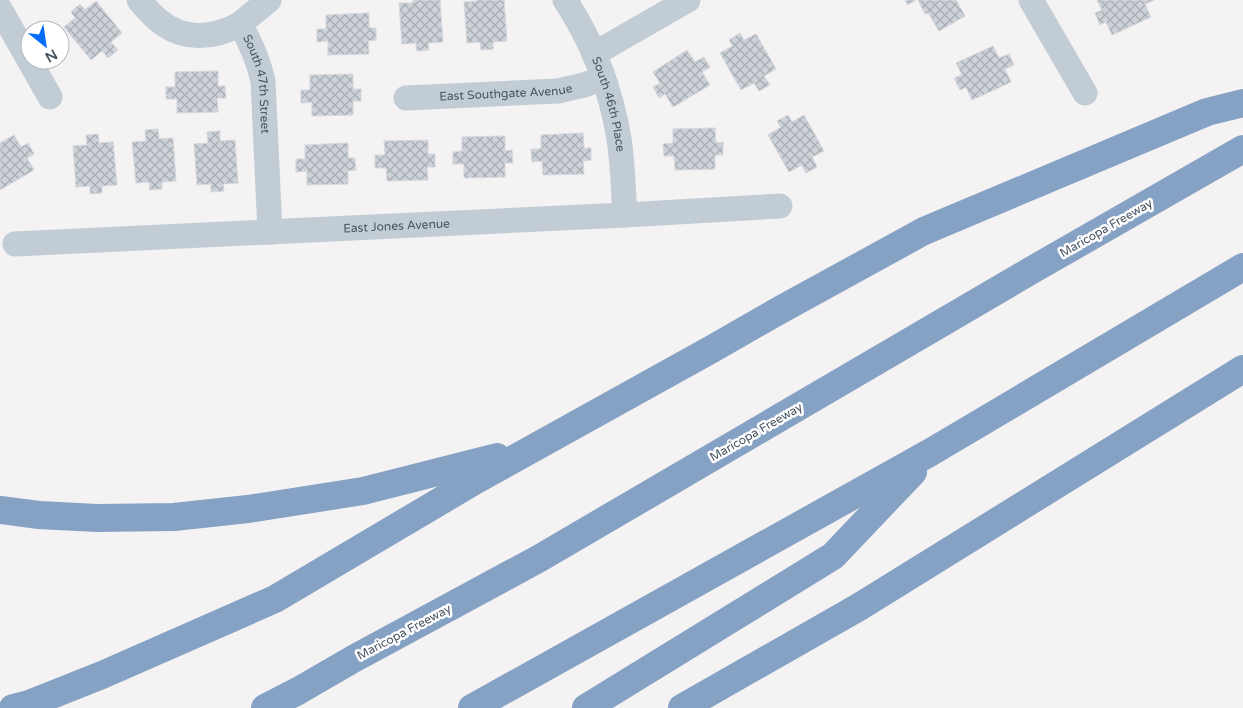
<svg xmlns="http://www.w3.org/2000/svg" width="1243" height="708" font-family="'Varela Round',sans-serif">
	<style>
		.building { fill: url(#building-cross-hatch); stroke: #d5d7de }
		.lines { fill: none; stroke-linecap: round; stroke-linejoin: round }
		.street { stroke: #c1ccd5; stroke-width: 25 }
		.highway { stroke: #85a2c5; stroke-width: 28 }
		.labels { text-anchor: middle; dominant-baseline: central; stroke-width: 5; stroke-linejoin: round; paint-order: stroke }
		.street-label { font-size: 12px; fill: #475462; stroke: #fff }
	</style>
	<defs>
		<pattern id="building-cross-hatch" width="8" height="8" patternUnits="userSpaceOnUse" patternTransform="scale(1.25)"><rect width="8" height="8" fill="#cdd1d8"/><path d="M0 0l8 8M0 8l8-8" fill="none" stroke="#a8acb3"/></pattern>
	</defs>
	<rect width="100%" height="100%" fill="#f4f2f2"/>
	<g class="building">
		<path d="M413 0H440L443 42 428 43 429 50 417 51 416 43 402 44 399 3H413Z"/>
		<path d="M477 0H504L507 41 493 42V49L481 50 480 42 467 43 464 2 477 1Z"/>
		<path d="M905 0H916L908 5Z"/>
		<path d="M918 0H956L965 16 939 31 928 13 925 14Z"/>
		<path d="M1097 0H1154L1145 4 1151 17 1112 35 1106 22 1100 25 1095 13 1102 10Z"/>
		<path d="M96 1 122 33 111 42 118 50 108 58 102 51 91 60 64 27 75 18 71 12 80 4 85 10Z"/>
		<path d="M369 13V28H376V40L368 41 369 54 328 55V41L317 42V29H326V15Z"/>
		<path d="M740 33 744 40 756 34 776 69 764 76 770 85 759 91 754 83 741 90 720 53 733 46 729 40Z"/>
		<path d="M993 46 999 58 1009 54 1014 65 1005 69 1011 82 972 100 966 87 960 90 954 78 962 75 956 63Z"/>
		<path d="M687 50 695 62 704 57 710 67 702 72 710 85 673 107 665 94 659 98 653 87 660 83 653 72Z"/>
		<path d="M218 71V86H225L226 98H217L218 112 177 113V99H166V87H175V72Z"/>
		<path d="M353 74V89H361V101H353V115L312 116V102L301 103V90H310V75Z"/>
		<path d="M788 115 792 122 804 115 824 151 812 157 817 167 806 173 802 165 789 172 768 135 781 127 777 121Z"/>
		<path d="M715 128 716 143 723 142V155H715V169L675 170 674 156H664L663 144 673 143V129Z"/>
		<path d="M158 129 159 139 173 138 176 181 162 182V189L150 190 149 182 136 183 132 142 146 141 145 130Z"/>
		<path d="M220 131V141L235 140 238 183 223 184 224 191 211 192V184L197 185 194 144 208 143 207 132Z"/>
		<path d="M583 133 584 148H591V160L583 161 584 174 543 175 542 161 532 162 531 149H541V135Z"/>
		<path d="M98 134 99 143 113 142 117 185 102 186V193L90 194V186L76 187 73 146 87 145 86 135Z"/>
		<path d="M14 135 21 147 28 143 34 154 27 158 34 170 0 190V143Z"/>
		<path d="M505 136V151L512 150 513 163H505V177L464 178V164H453V152L462 151V137Z"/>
		<path d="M428 140V154H435V167H427L428 180 387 181 386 168H375V155H385L384 141Z"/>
		<path d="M348 143V158H355L356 170 348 171V184L307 185V171L296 172V159H305V145Z"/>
	</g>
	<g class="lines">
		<g class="street">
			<path id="s1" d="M139 0C145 7 151 14 158 20 183 41 213 39 240 24 251 43 258 59 263 81L270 232"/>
			<path id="s2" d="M565 0C592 41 611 90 619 139 623 164 623 190 625 215"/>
			<path d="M1031 0 1085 93"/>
			<path d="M0 9 50 97"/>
			<path d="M240 24 269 0"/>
			<path d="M594 54 688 0"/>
			<path id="s3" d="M406 98 558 91 584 85 603 78"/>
			<path id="s4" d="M15 244 625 215 780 206"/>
		</g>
		<g class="highway">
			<path d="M0 510 39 515 97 518 174 517 248 509 363 491 497 457"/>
			<path d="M13 708 29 704 102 675 275 599 476 480 712 349 780 310 924 231 1207 112 1243 103"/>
			<path d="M265 708 298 691 355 658 540 558 1032 270 1243 149"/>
			<path d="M472 708 931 452 1243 267"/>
			<path d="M586 708 833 556 913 472"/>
			<path d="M682 708 859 607 1243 369"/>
		</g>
	</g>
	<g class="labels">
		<g class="street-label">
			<text stroke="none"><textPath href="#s1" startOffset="179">South 47th Street</textPath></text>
			<text stroke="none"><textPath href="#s3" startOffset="100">East Southgate Avenue</textPath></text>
			<text stroke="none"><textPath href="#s2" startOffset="114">South 46th Place</textPath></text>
			<text stroke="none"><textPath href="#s4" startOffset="382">East Jones Avenue</textPath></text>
			<text transform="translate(1106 228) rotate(-30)">Maricopa Freeway</text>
			<text transform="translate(756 432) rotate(-30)">Maricopa Freeway</text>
			<text transform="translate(404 632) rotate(-28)">Maricopa Freeway</text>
		</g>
	</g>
	<g transform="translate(45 45) rotate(150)"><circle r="24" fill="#ffffff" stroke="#b5bbc0"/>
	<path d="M0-4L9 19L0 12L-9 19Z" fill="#066afa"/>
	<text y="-8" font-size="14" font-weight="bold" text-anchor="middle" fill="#475462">N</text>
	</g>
</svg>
